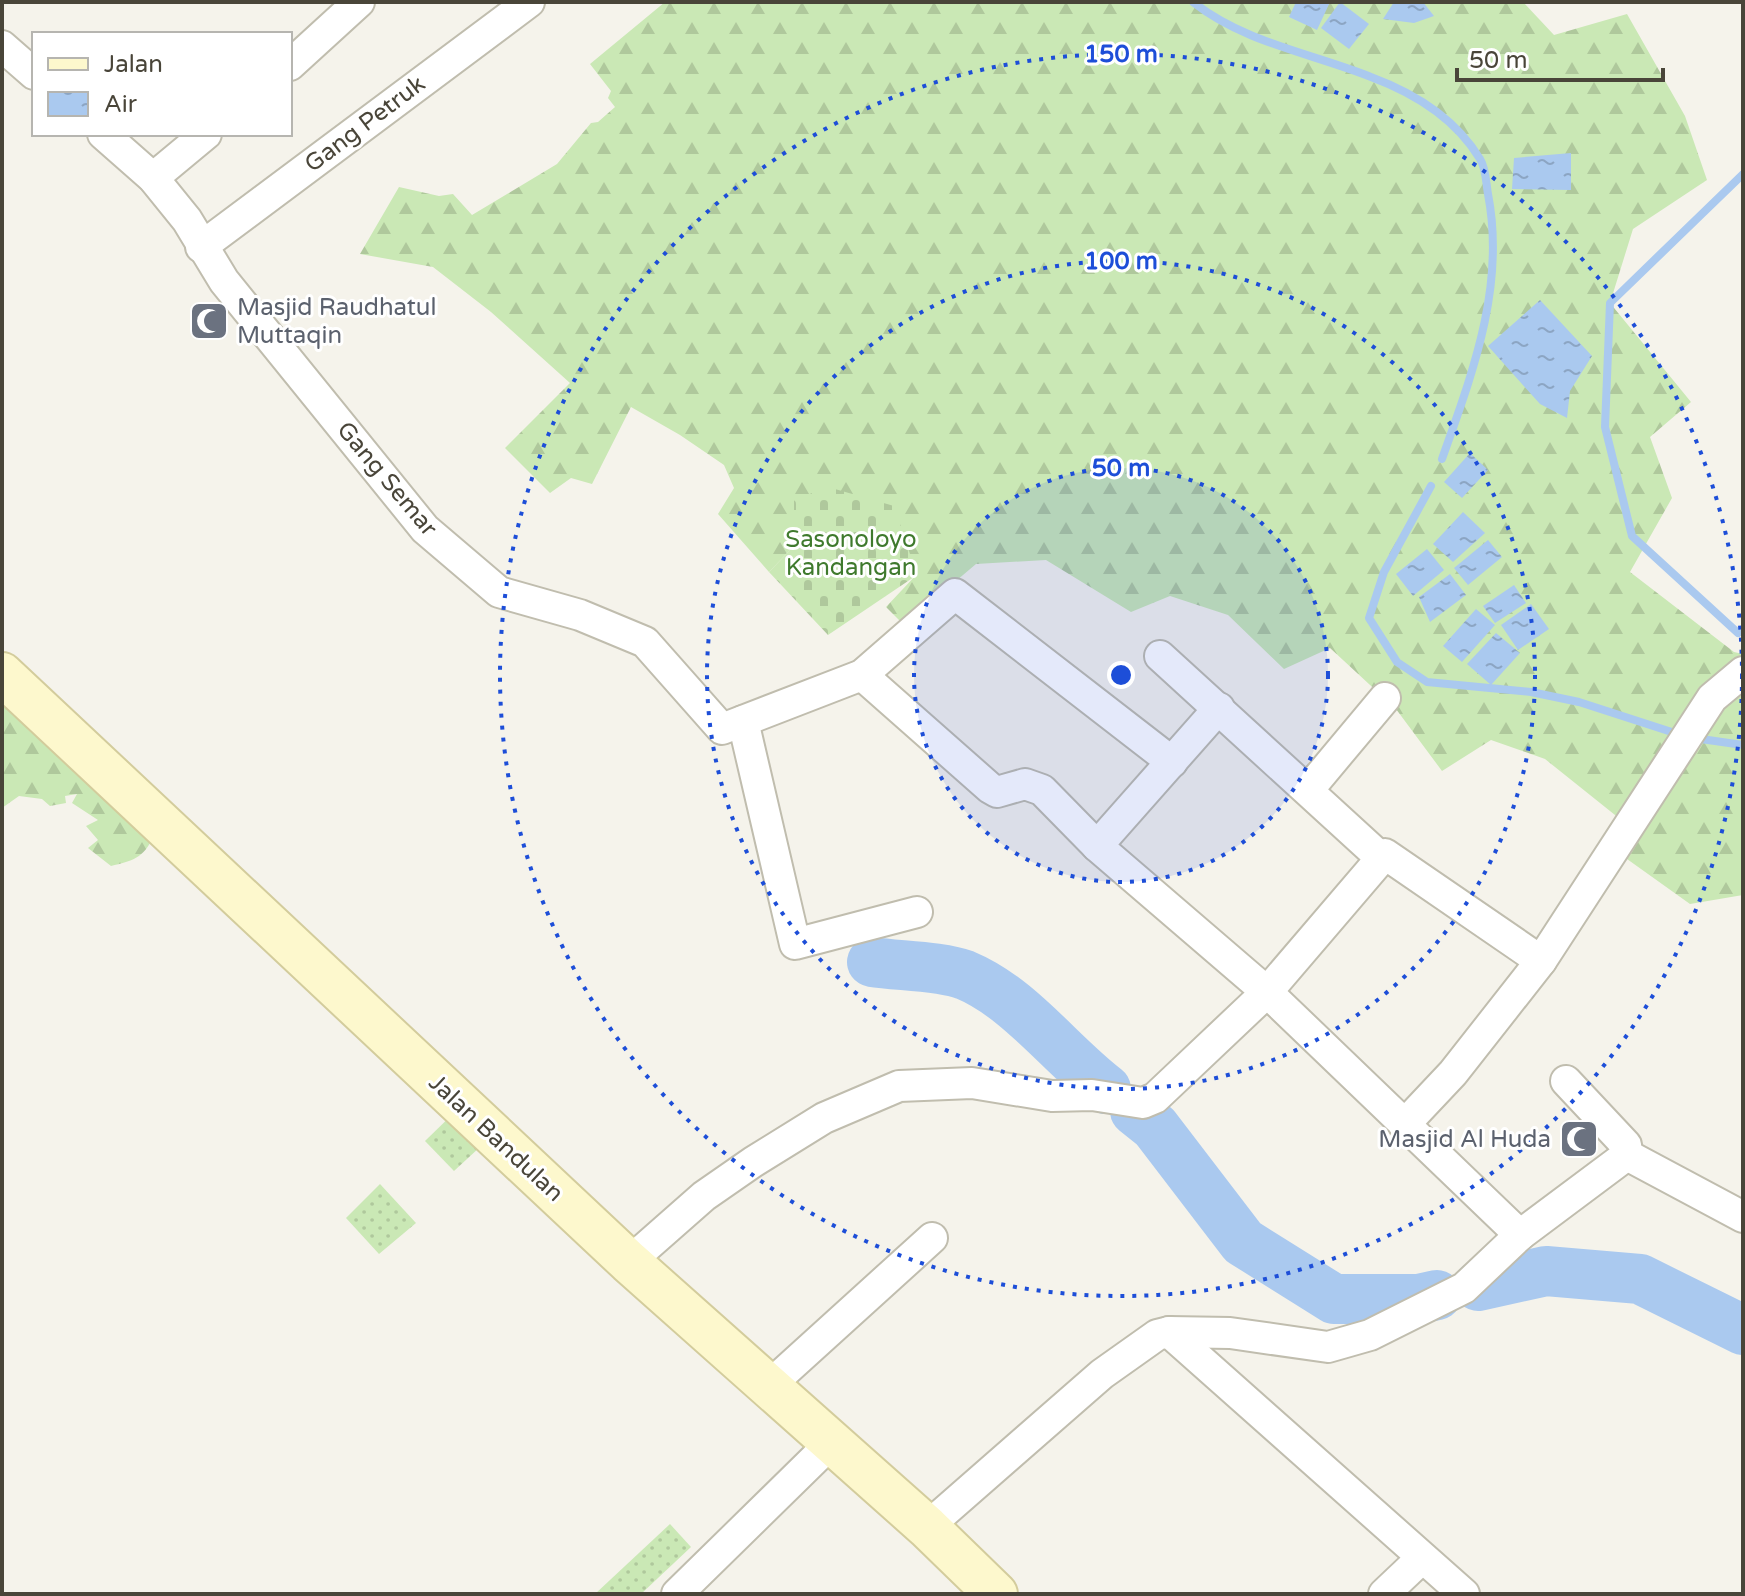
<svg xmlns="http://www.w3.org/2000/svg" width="1745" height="1596" font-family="'Varela Round',sans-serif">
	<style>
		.grass { fill: url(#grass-dots) }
		.forest { fill: url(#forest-firs) }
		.cemetery { fill: url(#cemetery-stones) }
		.water { fill: url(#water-ripples) }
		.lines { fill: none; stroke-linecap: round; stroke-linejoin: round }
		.stream { stroke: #aac9ef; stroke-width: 8 }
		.river { stroke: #aac9ef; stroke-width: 50 }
		.street-casing { stroke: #c0bdae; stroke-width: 34 }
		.secondary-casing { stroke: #d3cc9c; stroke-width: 46 }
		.street { stroke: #fff; stroke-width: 30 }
		.secondary { stroke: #fdf8cd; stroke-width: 42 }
		.ring { fill: none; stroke: #1d4ed8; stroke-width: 4; stroke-dasharray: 4 8 }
		.labels { text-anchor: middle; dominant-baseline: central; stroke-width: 6; stroke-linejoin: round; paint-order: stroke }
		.street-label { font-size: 24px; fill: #494539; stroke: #fff }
		.worship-label { font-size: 24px; fill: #5b616d; stroke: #fff; text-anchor: start }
		.park-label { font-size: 24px; fill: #3f7a2d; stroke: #fff }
		.centre { fill: #1d4ed8; stroke: #fff; stroke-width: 4 }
		.ring-label { font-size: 24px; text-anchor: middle; font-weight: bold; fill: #1d4ed8; stroke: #fff; stroke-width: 6; stroke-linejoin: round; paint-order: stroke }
	</style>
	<defs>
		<pattern id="grass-dots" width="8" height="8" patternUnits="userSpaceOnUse" patternTransform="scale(2)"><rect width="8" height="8" fill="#cae8b5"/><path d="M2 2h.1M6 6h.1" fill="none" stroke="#afc89c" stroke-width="1.8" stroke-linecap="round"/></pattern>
		<pattern id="forest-firs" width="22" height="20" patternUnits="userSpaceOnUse" patternTransform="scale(2)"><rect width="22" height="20" fill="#cae8b5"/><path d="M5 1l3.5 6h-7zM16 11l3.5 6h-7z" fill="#afc89c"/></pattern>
		<pattern id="cemetery-stones" width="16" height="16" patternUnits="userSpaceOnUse" patternTransform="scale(2)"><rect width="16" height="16" fill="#cae8b5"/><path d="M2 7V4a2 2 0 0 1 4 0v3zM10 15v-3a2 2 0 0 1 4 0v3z" fill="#afc89c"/></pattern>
		<pattern id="water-ripples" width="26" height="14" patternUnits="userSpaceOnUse" patternTransform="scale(2)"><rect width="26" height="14" fill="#aac9ef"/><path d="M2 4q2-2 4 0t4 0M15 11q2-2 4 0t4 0" fill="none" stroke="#8ca5c3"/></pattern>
	</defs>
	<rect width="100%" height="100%" fill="#f5f3eb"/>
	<g class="grass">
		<path d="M462 1105 493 1135 454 1171 425 1141Z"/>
		<path d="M380 1184 416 1223 379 1254 346 1218Z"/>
		<path d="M670 1524 691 1547 641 1594H595Z"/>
	</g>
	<g class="forest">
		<path d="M665 2H1523L1554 35 1627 14 1685 116 1707 180 1633 229 1610 303 1691 402 1650 437 1672 498 1630 572 1734 652 1743 654V895L1690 904 1627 859 1620 819 1545 759 1491 740 1442 771 1396 709 1330 648 1284 669 1228 615 1170 596 1131 612 1046 560 976 564 904 625 886 607 917 574 794 500V546L769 572 718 514 734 488 724 465 680 435 631 407 592 484 571 478 550 493 505 448 570 383 491 312 433 267 360 254 399 187 439 196 453 194 472 215 557 164 591 123 598 122 615 107 608 98 611 91 590 64Z"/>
		<path d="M2 692 153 837C144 858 132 861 111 866L88 848 98 840 86 826 98 820 72 803 77 794 65 796 66 803 50 806 42 799 19 796 2 808Z"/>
	</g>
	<path class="cemetery" d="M828 487 894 506 917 575 828 635 769 572 794 546V500Z"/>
	<g class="water">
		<path d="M1296 2H1330L1317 30 1289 17Z"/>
		<path d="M1340 2 1369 24 1349 49 1321 28Z"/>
		<path d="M1394 2H1423L1434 16 1414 23 1383 19Z"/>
		<path d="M1571 153V190L1512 189 1514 158Z"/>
		<path d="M1540 300 1592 356 1570 391 1567 418 1540 404 1488 346Z"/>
		<path d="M1470 453 1488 470 1462 498 1444 482Z"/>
		<path d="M1463 512 1485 533 1453 562 1433 544Z"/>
		<path d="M1488 540 1502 557 1468 585 1454 568Z"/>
		<path d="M1427 549 1444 570 1413 596 1396 574Z"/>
		<path d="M1450 574 1466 595 1430 622 1419 597Z"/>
		<path d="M1514 585 1526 603 1495 623 1483 606Z"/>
		<path d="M1531 604 1549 629 1518 650 1501 625Z"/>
		<path d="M1476 609 1495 625 1462 662 1443 646Z"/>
		<path d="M1496 633 1520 653 1491 685 1467 664Z"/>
	</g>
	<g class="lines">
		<g class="stream">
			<path d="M1193 2C1245 43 1311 53 1371 77 1414 93 1456 119 1480 159 1486 168 1486 183 1488 194 1506 287 1472 374 1442 459"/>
			<path d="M1431 486 1384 572 1369 618 1397 662 1427 682 1531 692 1579 702 1681 735"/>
			<path d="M1738 633 1632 536 1605 427 1610 303 1743 174"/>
			<path d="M1694 738 1743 745"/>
		</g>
		<g class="river">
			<path d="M872 962C898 966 941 966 965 975 1020 998 1059 1053 1106 1089"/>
			<path d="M1135 1111 1155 1127 1243 1242 1334 1299H1419L1437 1295"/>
			<path d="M1478 1286 1546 1271 1640 1279 1743 1330"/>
		</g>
		<defs>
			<g id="street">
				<path d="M2 46 34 74"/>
				<path d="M290 65 359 2"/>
				<path d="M103 134 153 178 187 220 224 281 425 529 499 592 580 615 645 642 722 729 862 675 955 594 1172 762"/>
				<path d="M153 178 206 134"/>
				<path d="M201 247 529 2"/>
				<path d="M1160 656 1380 857"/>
				<path d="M862 675 990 788 997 792 1025 784 1042 790 1097 846 1267 992 1520 1235"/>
				<path d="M743 721 795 944 917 912"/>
				<path d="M1308 790 1385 698"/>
				<path d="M1097 846 1219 708"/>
				<path d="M1404 1125 1453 1073 1541 961 1712 698 1743 672"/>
				<path d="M1627 1155 1743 1217"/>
				<path d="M629 1262 704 1196 753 1162 824 1118 899 1086 972 1083 1052 1096 1092 1095 1143 1103 1155 1098 1267 992 1385 854 1541 961"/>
				<path d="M1169 1332 1230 1333 1328 1347 1370 1335 1464 1288 1520 1235 1627 1155 1626 1145 1566 1081"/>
				<path d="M770 1385 932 1238"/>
				<path d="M927 1527 1102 1374 1157 1335 1169 1332 1464 1594"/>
				<path d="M677 1594 832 1442"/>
				<path d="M1384 1594 1422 1558"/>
			</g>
			<path id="secondary" d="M2 674 629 1262 927 1527 996 1594"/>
		</defs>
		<use href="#street" class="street-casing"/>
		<use href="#secondary" class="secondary-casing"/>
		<use href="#street" class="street"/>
		<use href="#secondary" class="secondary"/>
	</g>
	<circle cx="1121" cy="675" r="207" fill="#1d4ed8" fill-opacity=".12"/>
	<g class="ring">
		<circle cx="1121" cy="675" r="207"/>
		<circle cx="1121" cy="675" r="414"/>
		<circle cx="1121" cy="675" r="621"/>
	</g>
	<defs>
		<symbol id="mosque-square" viewBox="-11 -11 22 22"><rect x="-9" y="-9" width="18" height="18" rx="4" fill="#6b7280" stroke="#fff"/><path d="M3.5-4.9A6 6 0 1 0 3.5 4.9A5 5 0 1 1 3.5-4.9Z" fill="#fff"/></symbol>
	</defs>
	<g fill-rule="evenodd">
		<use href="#mosque-square" x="187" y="299" width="44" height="44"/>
		<use href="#mosque-square" x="1557" y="1117" width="44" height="44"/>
	</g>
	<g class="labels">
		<g class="street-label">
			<text transform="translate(365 124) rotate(-37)">Gang Petruk</text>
			<text transform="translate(387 479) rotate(50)">Gang Semar</text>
			<text transform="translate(496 1138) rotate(43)">Jalan Bandulan</text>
		</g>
		<g class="worship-label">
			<text x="237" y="307">Masjid Raudhatul<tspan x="237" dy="28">Muttaqin</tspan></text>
			<text x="1551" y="1139" text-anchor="end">Masjid Al Huda</text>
		</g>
		<g class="park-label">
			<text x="851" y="539">Sasonoloyo<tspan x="851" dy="28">Kandangan</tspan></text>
		</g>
	</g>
	<circle cx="1121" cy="675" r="12" class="centre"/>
	<g class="ring-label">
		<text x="1121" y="62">150 m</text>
		<text x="1121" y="269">100 m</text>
		<text x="1121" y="476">50 m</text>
	</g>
	<rect width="1745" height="1596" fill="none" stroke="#494539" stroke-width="8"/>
	<rect x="32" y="32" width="260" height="104" fill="#ffffff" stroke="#b6b5b0" stroke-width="2"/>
	<rect x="48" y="58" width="40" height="12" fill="#fdf8cd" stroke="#b6b5b0" stroke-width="2"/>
	<text x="104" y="72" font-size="24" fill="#494539">Jalan</text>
	<rect x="48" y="92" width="40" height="24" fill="url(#water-ripples)" stroke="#b6b5b0" stroke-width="2"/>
	<text x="104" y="112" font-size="24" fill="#494539">Air</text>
	<path d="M1457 68v12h206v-12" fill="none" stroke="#494539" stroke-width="4"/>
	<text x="1469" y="68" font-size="24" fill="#494539" stroke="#ffffff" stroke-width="6" paint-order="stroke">50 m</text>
</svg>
